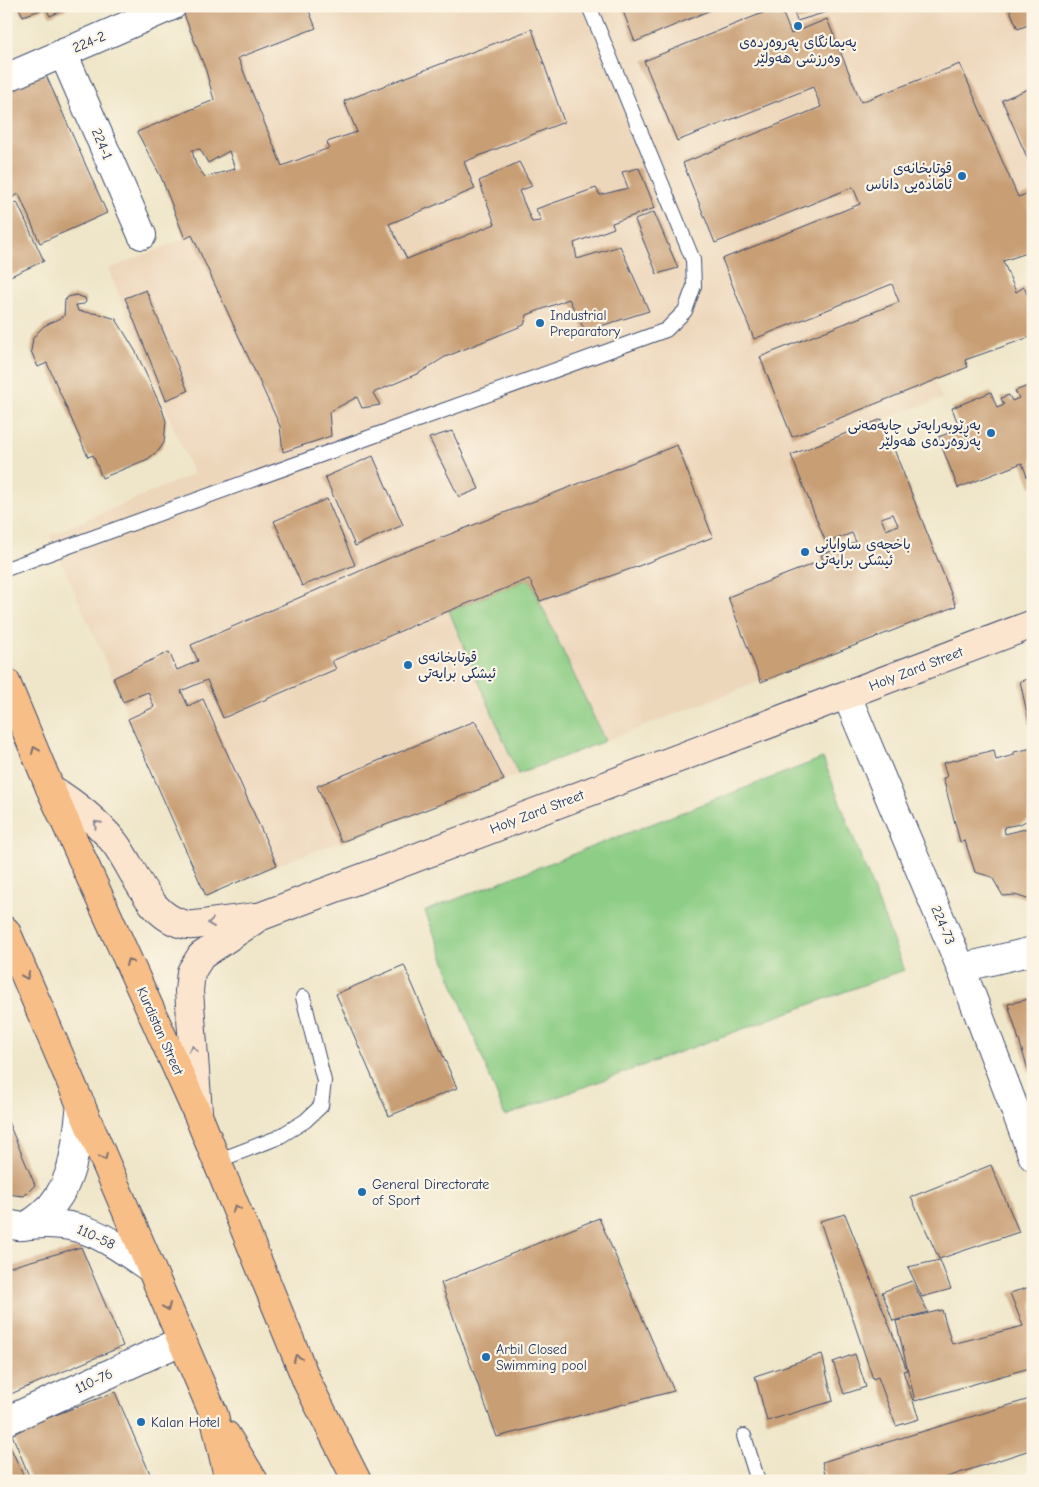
<svg xmlns="http://www.w3.org/2000/svg" width="1039" height="1487" font-family="'Comic Neue','Playpen Sans Arabic',sans-serif">
	<style>
		.built { fill: #edd7bb }
		.green { fill: #8dcd85; stroke: #547e72 }
		.building { fill: #c89e74; fill-rule: evenodd }
		.lines { fill: none; stroke-linecap: round; stroke-linejoin: round }
		.lane-casing { stroke: #3b4a6e; stroke-width: 16 }
		.street-casing { stroke: #3b4a6e; stroke-width: 30 }
		.secondary-casing { stroke: #3b4a6e; stroke-width: 30 }
		.highway-casing { stroke: #3b4a6e; stroke-width: 30 }
		.lane { stroke: #fff; stroke-width: 14 }
		.street { stroke: #fff; stroke-width: 28 }
		.secondary { stroke: #fce5cf; stroke-width: 28 }
		.highway { stroke: #f7be87; stroke-width: 28 }
		.oneway { stroke: #7e6f70 }
		.oneway2 { stroke: #8c8a96 }
		.poi-dot { fill: #1f6fb2; stroke: #fcf5e5; stroke-width: 2 }
		.labels { text-anchor: middle; dominant-baseline: central; stroke-width: 4.5; stroke-linejoin: round; paint-order: stroke }
		.street-label { font-size: 14px; fill: #1b2f5e; stroke: #fcf5e5 }
		.poi-label { font-size: 14px; fill: #1b2f5e; stroke: #fcf5e5; text-anchor: start }
	</style>
	<rect width="100%" height="100%" fill="#fcf5e5"/>
	<filter id="ink" filterUnits="userSpaceOnUse"><feTurbulence type="fractalNoise" baseFrequency=".02" numOctaves="2"/><feDisplacementMap in="SourceGraphic" scale="10" xChannelSelector="R" yChannelSelector="G"/><feConvolveMatrix kernelMatrix="1 2 1 2 8 2 1 2 1" color-interpolation-filters="sRGB"/></filter>
	<filter id="wash" filterUnits="userSpaceOnUse"><feTurbulence type="fractalNoise" baseFrequency=".0096" numOctaves="4" result="noise"/><feDisplacementMap in="SourceGraphic" scale="20" xChannelSelector="R" yChannelSelector="G"/><feGaussianBlur stdDeviation="1.12" result="paint"/><feColorMatrix in="noise" values="0 0 0 0 0 0 0 0 0 0 0 0 0 0 0 0 0 1.4 0 .05"/><feComposite in="paint" operator="in"/></filter>
	<g filter="url(#wash)">
		<rect width="100%" height="100%" fill="#efe6c9"/>
		<path class="built" d="M198 6H1033V251L935 286 968 367 934 380 942 399 882 419 956 606 421 812 277 865 206 896 128 719 123 702 50 535 193 474 108 269 184 239 179 224 247 196 229 151 206 71 192 32Z"/>
		<g class="green">
			<path d="M529 579 605 741 518 774 449 611Z"/>
			<path d="M823 758 904 970 505 1116 425 911Z"/>
		</g>
		<g id="blocks">
			<g class="building">
				<path d="M18 6H73L50 16 46 8 23 16Z"/>
				<path d="M198 6H307L316 28 238 58 282 166 329 148 327 142 357 132 344 101 532 29 564 122 464 162 475 189 389 224 407 259 495 224 479 181 519 162 532 186 519 191 532 222 541 221 536 209 596 188 600 195 628 188 622 172 639 168 655 208 612 223 614 228 574 243 577 259 620 246 649 311 585 331 569 299 527 315 524 325 445 357 419 373 373 393 380 405 362 408 357 397 329 412 331 436 283 452 280 426 192 235 185 239 161 177 137 132 214 100 206 71 183 12ZM200 149 208 163 229 151 235 169 205 177 196 165 192 150Z"/>
				<path d="M621 6H720L635 42Z"/>
				<path d="M780 6 791 34 827 19 861 102 960 64 1018 197 1033 192V251L1003 261 1016 292 1024 287 1033 307V336L965 360 968 367 792 437 760 357 899 302 892 284 754 339 722 259 860 204 853 187 715 243 683 163 821 107 813 87 677 141 644 61Z"/>
				<path d="M792 6H843V7L797 21Z"/>
				<path d="M1008 6H1033V23L1018 29Z"/>
				<path d="M45 73 107 213 40 243 19 194 6 201V92Z"/>
				<path d="M1033 87V171L1002 100Z"/>
				<path d="M17 202 44 261 6 278V207Z"/>
				<path d="M654 212 678 268 657 274 635 220Z"/>
				<path d="M146 290 188 391 166 400 125 298Z"/>
				<path d="M76 295 85 298 86 302 84 304 76 305 78 311 100 314 116 319 136 352 162 409 166 421 164 443 159 450 148 459 102 478 93 455 88 457 47 363 38 367 31 351 33 338 38 332 44 326 64 316 65 300 68 297Z"/>
				<path d="M1033 384V486L1031 487 1022 463 958 488 938 437 960 429 952 408 991 392 997 408 1004 405 1001 398 1009 395 1012 401 1019 398 1015 391Z"/>
				<path d="M882 419 956 606 761 682 728 597 823 560 821 555 856 542 852 533 826 543 791 455ZM893 514 898 525 886 530 881 518Z"/>
				<path d="M452 431 479 489 459 497 429 438Z"/>
				<path d="M677 445 713 537 636 567 540 601 529 579 421 622 332 661 336 669 223 718 207 680 181 691 188 706 203 699 277 865 206 896 128 719 154 707 148 692 123 702 113 678 169 652 177 670 198 661 191 645 392 557Z"/>
				<path d="M373 456 403 525 355 546 325 477Z"/>
				<path d="M327 499 355 565 302 586 274 521Z"/>
				<path d="M1033 678V736H1032L1020 681Z"/>
				<path d="M475 721 504 780 341 842 317 786Z"/>
				<path d="M1033 748V809L1029 810 1028 820 1020 824 1004 827 1005 834 1033 827V895L1027 899 1015 895 1003 896 992 877 975 872 965 841 960 842 943 778 947 777 943 763 994 750 996 760 1014 755V752Z"/>
				<path d="M404 965 457 1088 389 1116 336 994Z"/>
				<path d="M1033 998V1083H1032L1008 1004Z"/>
				<path d="M6 1117 35 1185 24 1196 6 1194Z"/>
				<path d="M991 1165 1019 1232 939 1259 911 1197Z"/>
				<path d="M845 1214 907 1370 903 1371 919 1419 896 1426 878 1377 873 1379 820 1221Z"/>
				<path d="M599 1218 674 1391 497 1437 441 1283Z"/>
				<path d="M81 1247 123 1346 6 1396V1268Z"/>
				<path d="M940 1260 951 1289 922 1297 908 1267Z"/>
				<path d="M912 1281 928 1312 893 1321 882 1292Z"/>
				<path d="M1033 1286V1367L915 1401 896 1321 942 1310 952 1344 1023 1326 1010 1293Z"/>
				<path d="M822 1354 833 1401 767 1421 755 1376Z"/>
				<path d="M855 1354 866 1387 844 1394 833 1362Z"/>
				<path d="M115 1392 151 1476 138 1481H31L11 1432Z"/>
				<path d="M1033 1398V1449L935 1481H827L822 1462Z"/>
				<path d="M6 1438 26 1481H6Z"/>
			</g>
		</g>
	</g>
	<g filter="url(#ink)">
		<use href="#blocks" fill-opacity="0" stroke="#3b4a6e" stroke-width="1"/>
		<g class="lines">
			<defs>
				<g id="lane">
					<path d="M6 569 666 330 685 311 694 286 693 260 589 6"/>
					<path d="M217 1161 277 1138 305 1121 321 1106 324 1081 303 997"/>
					<path d="M744 1436 758 1481"/>
				</g>
				<g id="street">
					<path d="M63 53 142 235"/>
					<path d="M6 78 172 6"/>
					<path d="M847 696 961 968 1033 1157"/>
					<path d="M961 968 1033 951"/>
					<path d="M6 1224C11 1224 17 1227 22 1226 28 1226 37 1219 42 1215 75 1187 76 1145 81 1104"/>
					<path d="M22 1226C80 1217 106 1238 151 1269"/>
					<path d="M6 1421 181 1341"/>
				</g>
				<g id="secondary">
					<path d="M50 788C74 803 96 820 114 842 136 870 147 918 187 925 194 926 202 924 210 923 225 921 240 919 255 917"/>
					<path d="M198 1111 189 991 191 972 201 956 259 917 1033 624"/>
				</g>
				<g id="highway">
					<path d="M6 682 50 788 198 1115 308 1384 357 1481"/>
					<path d="M6 931 214 1415 229 1481"/>
					<path d="M226 1435 254 1481"/>
				</g>
			</defs>
			<use href="#lane" class="lane-casing"/>
			<use href="#street" class="street-casing"/>
			<use href="#secondary" class="secondary-casing"/>
			<use href="#highway" class="highway-casing"/>
			<use href="#lane" class="lane"/>
			<use href="#street" class="street"/>
			<use href="#secondary" class="secondary"/>
			<use href="#highway" class="highway"/>
		</g>
		<defs><path id="oneway-chevron" d="M-2-3.5L2.5 0L-2 3.5" fill="none" stroke-width="1.6" stroke-linecap="round" stroke-linejoin="round" transform="scale(1.25)"/></defs>
		<g class="oneway">
			<use href="#oneway-chevron" transform="translate(35 750) rotate(-113)"/>
			<use href="#oneway-chevron" transform="translate(129 962) rotate(-114)"/>
			<use href="#oneway-chevron" transform="translate(26 976) rotate(67)"/>
			<use href="#oneway-chevron" transform="translate(104 1157) rotate(67)"/>
			<use href="#oneway-chevron" transform="translate(236 1208) rotate(-112)"/>
			<use href="#oneway-chevron" transform="translate(167 1307) rotate(67)"/>
			<use href="#oneway-chevron" transform="translate(297 1358) rotate(-112)"/>
		</g>
		<g class="oneway2">
			<use href="#oneway-chevron" transform="translate(97 824) rotate(-134)"/>
			<use href="#oneway-chevron" transform="translate(211 923) rotate(173)"/>
			<use href="#oneway-chevron" transform="translate(193 1049) rotate(-94)"/>
		</g>
	</g>
	<g class="poi-dot">
		<circle cx="798" cy="26" r="5"/>
		<circle cx="962" cy="176" r="5"/>
		<circle cx="540" cy="323" r="5"/>
		<circle cx="991" cy="433" r="5"/>
		<circle cx="805" cy="552" r="5"/>
		<circle cx="408" cy="665" r="5"/>
		<circle cx="362" cy="1192" r="5"/>
		<circle cx="486" cy="1357" r="5"/>
		<circle cx="141" cy="1422" r="5"/>
	</g>
	<g class="labels">
		<g class="street-label">
			<text transform="translate(89 42) rotate(-23)">224-2</text>
			<text transform="translate(102 144) rotate(67)">224-1</text>
			<text transform="translate(916 669) rotate(-21)">Holy Zard Street</text>
			<text transform="translate(537 812) rotate(-21)">Holy Zard Street</text>
			<text transform="translate(943 925) rotate(67)">224-73</text>
			<text transform="translate(160 1031) rotate(66)">Kurdistan Street</text>
			<text transform="translate(96 1237) rotate(25)">110-58</text>
			<text transform="translate(94 1381) rotate(-25)">110-76</text>
		</g>
		<g class="poi-label">
			<text x="798" y="42" text-anchor="middle">پەیمانگای پەروەردەی<tspan x="798" dy="16">وەرزشی هەولێر</tspan></text>
			<text x="952" y="168" text-anchor="end">قوتابخانەی<tspan x="952" dy="16">ئامادەیی داناس</tspan></text>
			<text x="550" y="315">Industrial<tspan x="550" dy="16">Preparatory</tspan></text>
			<text x="981" y="425" text-anchor="end">بەڕێوبەرایەتی چاپەمەنی<tspan x="981" dy="16">پەروەردەی هەولێر</tspan></text>
			<text x="815" y="544">باخچەی ساوایانی<tspan x="815" dy="16">ئیشکی برایەتی</tspan></text>
			<text x="418" y="657">قوتابخانەی<tspan x="418" dy="16">ئیشکی برایەتی</tspan></text>
			<text x="372" y="1184">General Directorate<tspan x="372" dy="16">of Sport</tspan></text>
			<text x="496" y="1349">Arbil Closed<tspan x="496" dy="16">Swimming pool</tspan></text>
			<text x="151" y="1422">Kalan Hotel</text>
		</g>
	</g>
	<rect width="1039" height="1487" fill="none" stroke="#fcf5e5" stroke-width="25"/>
</svg>
